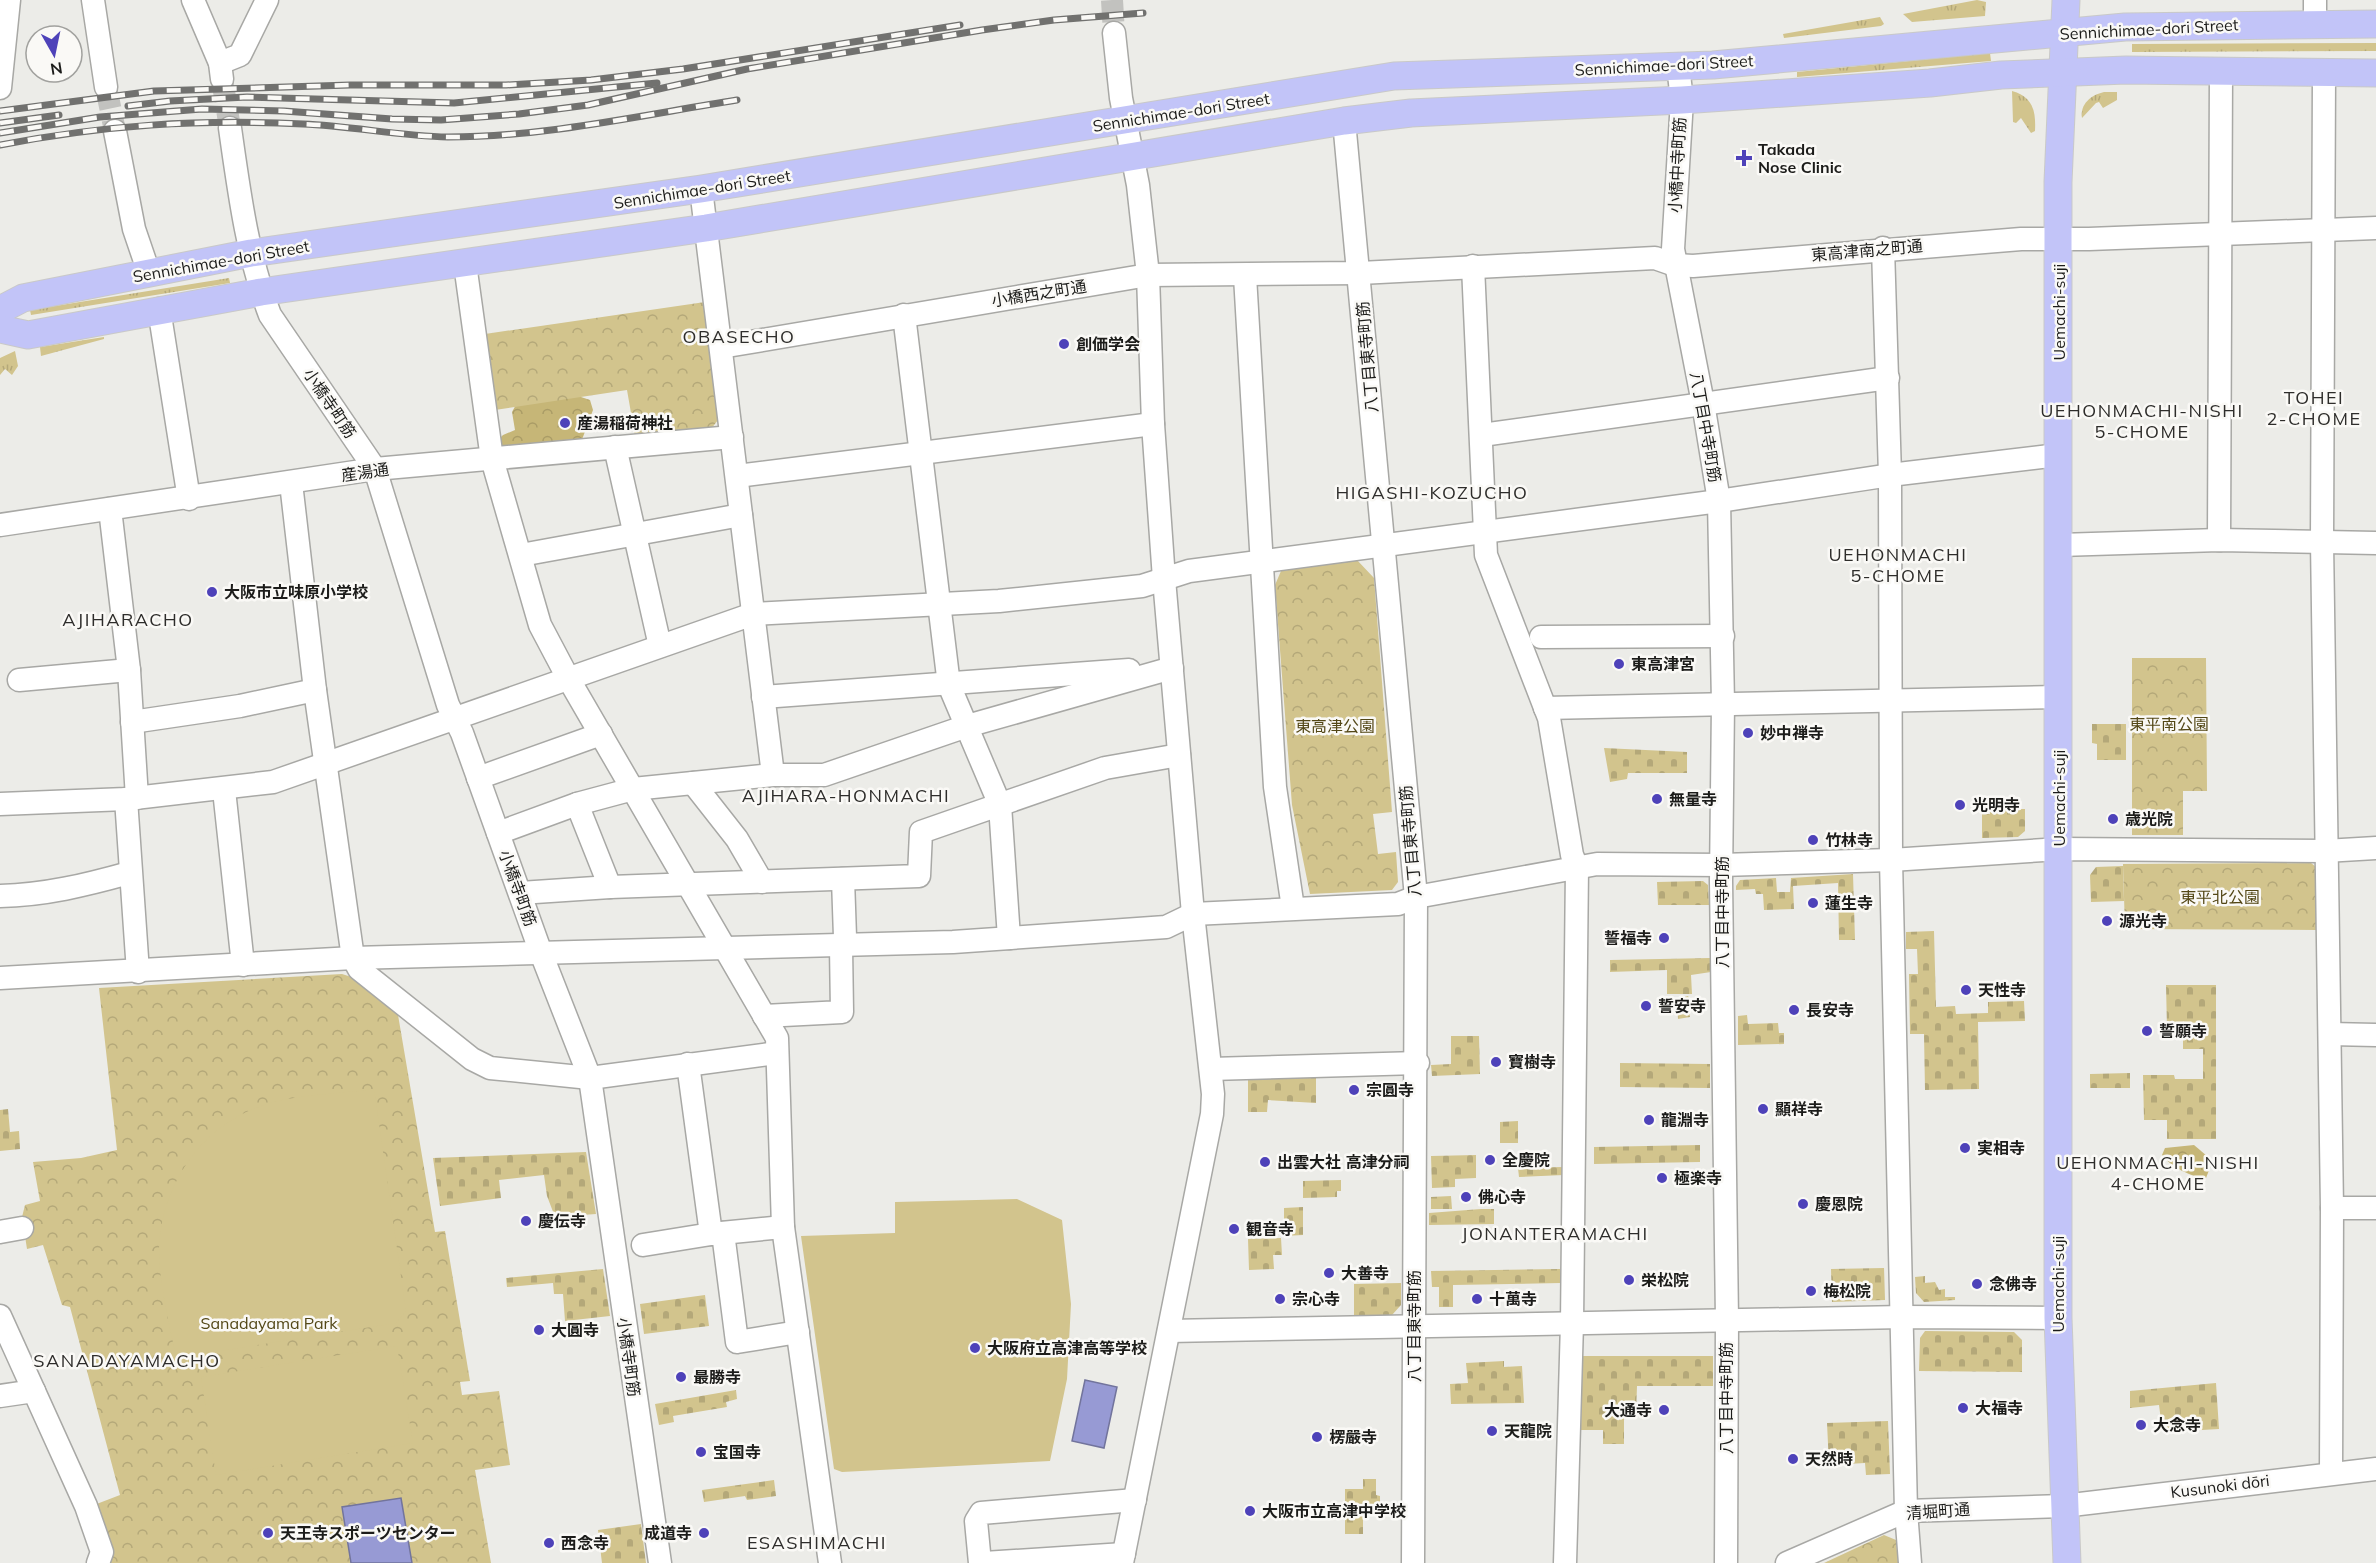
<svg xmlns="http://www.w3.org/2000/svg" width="2376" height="1563" font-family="Mulish,'Noto Sans JP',sans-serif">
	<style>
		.grass { fill: url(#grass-tufts) }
		.forest { fill: url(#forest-crowns) }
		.cemetery { fill: url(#cemetery-stones) }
		.park { fill: url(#park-crowns) }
		.garden { fill: url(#garden-dots) }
		.pitch { fill: #d2c48d }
		.water { fill: #979ad4; stroke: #72749c; stroke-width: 1.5 }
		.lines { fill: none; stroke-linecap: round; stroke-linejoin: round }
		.minor-tunnel { stroke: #c2c2bf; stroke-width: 22; stroke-dasharray: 22 11; stroke-linecap: butt }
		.minor-casing { stroke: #a8a8a5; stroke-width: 25 }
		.major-casing { stroke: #c9c9c8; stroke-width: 29 }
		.minor { stroke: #fff; stroke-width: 22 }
		.major { stroke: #c2c4f8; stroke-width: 27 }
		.rail-casing { stroke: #71716f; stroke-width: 7 }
		.rail { stroke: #faf9f6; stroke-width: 4.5; stroke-dasharray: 14; stroke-linecap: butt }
		.poi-dot { fill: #4e42b9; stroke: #faf9f6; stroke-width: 2 }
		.labels { text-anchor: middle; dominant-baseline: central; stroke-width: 5; stroke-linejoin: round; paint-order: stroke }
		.street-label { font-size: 16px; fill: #1c1c1a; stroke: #faf9f6 }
		.poi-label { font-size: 16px; font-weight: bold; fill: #1c1c1a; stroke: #faf9f6; text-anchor: start }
		.park-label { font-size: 16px; fill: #534716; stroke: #faf9f6 }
		.neighbourhood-label { font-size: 18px; letter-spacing: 1.5px; fill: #2e2d2b; stroke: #faf9f6 }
	</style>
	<defs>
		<pattern id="grass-tufts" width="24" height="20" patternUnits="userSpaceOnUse" patternTransform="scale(1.5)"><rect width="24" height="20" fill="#d2c48d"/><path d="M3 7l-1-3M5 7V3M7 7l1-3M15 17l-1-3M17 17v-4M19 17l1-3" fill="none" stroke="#b4a879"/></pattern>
		<pattern id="forest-crowns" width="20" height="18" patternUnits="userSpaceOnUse" patternTransform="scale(1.5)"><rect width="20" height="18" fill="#c6b677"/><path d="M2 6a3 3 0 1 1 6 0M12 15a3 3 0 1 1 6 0" fill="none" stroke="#aa9c66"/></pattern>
		<pattern id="cemetery-stones" width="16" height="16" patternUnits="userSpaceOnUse" patternTransform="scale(1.5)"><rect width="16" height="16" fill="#d2c48d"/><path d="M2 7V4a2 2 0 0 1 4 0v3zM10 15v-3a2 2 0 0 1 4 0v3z" fill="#b4a879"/></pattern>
		<pattern id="park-crowns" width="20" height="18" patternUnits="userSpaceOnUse" patternTransform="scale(1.5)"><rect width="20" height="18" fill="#d2c48d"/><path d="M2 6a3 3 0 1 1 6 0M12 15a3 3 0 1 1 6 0" fill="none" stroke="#b4a879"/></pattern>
		<pattern id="garden-dots" width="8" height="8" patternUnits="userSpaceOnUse" patternTransform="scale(1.5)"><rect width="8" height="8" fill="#d2c48d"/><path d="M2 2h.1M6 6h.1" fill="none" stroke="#b4a879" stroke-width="1.8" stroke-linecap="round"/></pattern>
	</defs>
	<rect width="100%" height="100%" fill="#ecece8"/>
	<g class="grass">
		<path d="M1977 0 1986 2 1985 16 1912 22 1903 14Z"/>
		<path d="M1880 17 1884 24 1881 26 1784 38 1783 34Z"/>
		<path d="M2376 43V51L2132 52V44Z"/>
		<path d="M1990 53 1991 61 1797 77V72Z"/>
		<path d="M2012 91C2033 97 2036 111 2035 131L2031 133 2021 118 2016 123 2013 122Z"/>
		<path d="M2104 92H2117V100L2103 108 2099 102 2096 103 2082 118C2080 104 2091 95 2104 92Z"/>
		<path d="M229 278 230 283 31 315 30 310Z"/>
		<path d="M104 337V339L41 356 40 347Z"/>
		<path d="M15 351 18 366 12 375 5 369 0 375V358Z"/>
	</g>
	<g class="forest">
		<path d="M575 395 590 400 593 410 580 445 505 452 495 443 503 435 515 430 512 412 518 401Z"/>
		<path d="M2194 1145 2207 1156 2211 1165 2206 1178C2191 1177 2171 1167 2162 1155L2165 1148Z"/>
	</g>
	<g class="cemetery">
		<path d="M2092 724H2126V760H2097V744L2092 743Z"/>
		<path d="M1604 748 1687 752V773H1628L1627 779 1610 782Z"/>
		<path d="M1990 804H1997V809H2025V831L2018 837 1982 838V814H1990Z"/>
		<path d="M2123 866 2124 901 2091 902 2090 875 2096 867Z"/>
		<path d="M1853 874 1855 940H1839L1838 883 1793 886 1794 909 1764 910 1763 894H1756L1755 889 1736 890V886L1740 880 1776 878 1777 892H1790L1791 878Z"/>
		<path d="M1703 881 1708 885 1709 905H1658L1657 882Z"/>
		<path d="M1934 931 1936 1007 1955 1006 1956 1014 1988 1013V1002L2024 1001 2025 1021 1978 1022 1979 1089 1925 1090 1924 1034H1910L1909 974H1918L1917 949H1906V932Z"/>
		<path d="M1710 958 1711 972 1691 975 1692 994H1667V970L1610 972V960Z"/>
		<path d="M2166 985H2216V1139H2167V1120H2144L2143 1075H2174L2175 1079H2203V1049H2183V1033H2177L2176 1028H2167Z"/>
		<path d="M1747 1015 1748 1024 1778 1023 1779 1033H1784V1044L1738 1045V1016Z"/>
		<path d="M1451 1036H1479L1480 1074 1432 1076 1431 1065 1451 1064Z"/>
		<path d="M1620 1063 1710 1064V1088L1620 1087Z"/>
		<path d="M2130 1073V1088H2090V1074Z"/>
		<path d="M1248 1077H1316V1103L1268 1100 1267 1112H1248Z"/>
		<path d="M8 1109 10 1132 19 1131 20 1149 0 1151V1110Z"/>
		<path d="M1518 1121V1143H1500V1122Z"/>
		<path d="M1700 1145V1162L1594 1164V1147Z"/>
		<path d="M586 1152 596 1214 555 1217 547 1196 544 1175 499 1180 501 1198 440 1206 433 1158Z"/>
		<path d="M1476 1155V1178L1455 1179V1187L1432 1188 1431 1156Z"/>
		<path d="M1564 1167V1175L1519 1177 1518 1168Z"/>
		<path d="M1341 1180V1191H1337V1197L1303 1198V1181Z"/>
		<path d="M1451 1196 1452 1209H1431V1197Z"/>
		<path d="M1303 1207V1235L1284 1236V1208Z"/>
		<path d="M1481 1209H1494V1224L1429 1225V1213Z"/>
		<path d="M1281 1238 1282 1255H1273L1274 1269 1249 1270 1248 1239Z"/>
		<path d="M1884 1268 1885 1300 1832 1302 1831 1269Z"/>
		<path d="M603 1269 610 1316 565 1321 563 1294H554L553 1283 507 1287 506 1278Z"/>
		<path d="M1560 1269 1561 1283 1453 1285V1307H1439V1287H1432L1431 1271Z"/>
		<path d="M1925 1276V1283L1935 1282 1939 1290 1945 1289V1297H1955V1300L1924 1302 1916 1293 1915 1277Z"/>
		<path d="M1401 1283V1305L1392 1315H1354V1284Z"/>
		<path d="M705 1295 709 1326 644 1334 640 1304Z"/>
		<path d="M1925 1331 2014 1332 2022 1340V1372L1919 1371 1920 1338Z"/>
		<path d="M1582 1356H1713V1386H1637L1636 1415H1624V1444H1603V1430H1581Z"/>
		<path d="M1504 1361V1367L1522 1366 1524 1403 1451 1404 1450 1384 1468 1383 1466 1363Z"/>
		<path d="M2216 1383 2219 1429 2168 1432 2167 1428H2162L2159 1405 2130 1408V1391Z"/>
		<path d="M736 1390 737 1399 726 1402 727 1407 673 1416 674 1422 659 1425 655 1404Z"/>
		<path d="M1888 1421 1890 1474 1866 1475 1865 1463 1829 1465 1827 1423Z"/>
		<path d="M1363 1479H1376V1495L1380 1496V1513H1363V1534H1345V1489H1363Z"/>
		<path d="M774 1480 776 1496 747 1500 745 1496 704 1502 702 1490Z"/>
		<path d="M641 1524 646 1563H602L598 1530Z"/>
	</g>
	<g class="park">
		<path d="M705 302 718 420 711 429 635 436 627 390 495 410 485 334Z"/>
		<path d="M1357 560 1374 578 1392 812 1373 814 1378 854 1396 852 1398 882 1392 890 1310 894 1292 805 1275 585 1281 571Z"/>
		<path d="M2132 658H2206L2207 791H2183V835H2132Z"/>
		<path d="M2311 863 2316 867 2317 930 2125 929 2123 864Z"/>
		<path d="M342 974 361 980 397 1009 435 1232 445 1231 470 1381 460 1382 462 1395 499 1391 510 1465 475 1470 491 1563H111L94 1505 120 1495 70 1307 62 1305 43 1245 27 1249 22 1217 25 1205 40 1201 33 1162 81 1158 117 1150 99 988Z"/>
		<path d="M1884 1535 1896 1540 1898 1563H1824Z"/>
	</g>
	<path class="garden" d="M1688 996 1692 1003 1689 1010 1690 1017 1678 1019 1677 999Z"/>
	<g class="pitch">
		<path d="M374 1089 406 1311 396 1323 176 1358C170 1324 155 1270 160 1236 167 1174 209 1121 270 1103 302 1094 341 1094 374 1089Z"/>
		<path d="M1017 1199 1062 1220 1071 1304 1067 1379 1050 1461 842 1472 834 1469 801 1236 895 1233V1202Z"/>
		<path d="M397 1346 413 1443 216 1475 201 1377Z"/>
	</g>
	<g class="water">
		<path d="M1085 1380 1117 1387 1104 1448 1072 1441Z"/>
		<path d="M401 1498 412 1563H351L342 1507Z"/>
	</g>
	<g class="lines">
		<g class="minor-tunnel">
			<path d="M1112 0 1114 33"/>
			<path d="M222 79 230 128"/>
			<path d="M106 87 115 131"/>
		</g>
		<defs>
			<g id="minor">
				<path d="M93 0 106 87"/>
				<path d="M193 0 220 63 222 79"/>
				<path d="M2315 24V0"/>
				<path d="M1114 33 1121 98 1138 185 1148 275 1153 424 1164 579 1193 914 1213 1094 1212 1114 1122 1563"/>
				<path d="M220 63 240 55 267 0"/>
				<path d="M1678 66 1682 100 1673 249 1703 403 1719 501 1723 703 1721 881 1727 1320 1726 1563"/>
				<path d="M2324 74 2322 542 2332 1208 2331 1473"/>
				<path d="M0 88 9 0"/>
				<path d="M1344 121 1416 897 1413 1563"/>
				<path d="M230 128C239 191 247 255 270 315L375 469 448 705 462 733 541 953 590 1078 660 1563"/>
				<path d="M115 131 134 229 149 273"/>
				<path d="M701 189 773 775"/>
				<path d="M1883 248 1890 475 1891 860 1906 1511 1910 1563"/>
				<path d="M465 264 492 459 540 625 568 678 777 1038 783 1227 830 1563"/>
				<path d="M1473 266 1486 555 1549 718 1572 855 1577 867 1572 1323 1565 1563"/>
				<path d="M1245 276 1275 787 1293 908"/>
				<path d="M159 309 189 499"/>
				<path d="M904 315 949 685 1000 805 1009 938"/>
				<path d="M721 347 1148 275 1360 273 1655 258 1675 265 1693 266 2021 239H2089L2376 228"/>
				<path d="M1482 435 1888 378"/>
				<path d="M615 447 660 646"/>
				<path d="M737 476 1153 424"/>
				<path d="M291 483 315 690 353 958 359 969 472 1059 490 1068 590 1078 777 1053"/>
				<path d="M110 509 129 670 137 798"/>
				<path d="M0 525 375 469 732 437"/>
				<path d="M2219 540 2221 72"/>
				<path d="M2060 545 2219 540 2376 543"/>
				<path d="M521 555 741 515"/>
				<path d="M1541 637 1723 636"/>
				<path d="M19 680 129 670"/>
				<path d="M763 697 1129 670"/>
				<path d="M1545 708 2058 697"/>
				<path d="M132 722 240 706 315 690"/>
				<path d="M478 778 601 734"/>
				<path d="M693 783 737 839 762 882"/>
				<path d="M224 790 243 965"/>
				<path d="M126 799 138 972"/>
				<path d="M0 804 126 799 273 782 753 614 999 601 1142 586 1189 571 1719 501 1890 475 2058 455"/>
				<path d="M577 804 610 887"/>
				<path d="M498 833 577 804 633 789 773 775H824L967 726 1172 668"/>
				<path d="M520 893 610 887 919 876 921 832 1105 768 1179 755"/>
				<path d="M0 896C45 895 86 885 129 873"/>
				<path d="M0 978 353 958 953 942 1166 927 1193 914 1398 904 1416 897 1597 864 1721 865 1891 860 2060 849 2325 851 2376 848"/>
				<path d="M764 1016 842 1012 841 947 845 937 843 879"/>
				<path d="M2330 1034 2376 1035"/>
				<path d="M688 1064 711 1234"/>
				<path d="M1211 1069 1418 1063"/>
				<path d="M2332 1208H2376"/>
				<path d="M0 1232 22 1228"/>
				<path d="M723 1233 737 1342 798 1332"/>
				<path d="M643 1245 711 1234 783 1227"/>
				<path d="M0 1316 86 1506 102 1552 98 1563"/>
				<path d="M1169 1331 1903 1317 2058 1318"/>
				<path d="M0 1396 34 1391"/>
				<path d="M980 1563 976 1521 981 1513 1135 1500"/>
				<path d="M984 1563 1124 1554"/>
				<path d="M1787 1563 1906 1511 2063 1506 2376 1469"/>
			</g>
			<g id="major">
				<path d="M2066 0 2058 182V1318L2067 1563"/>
				<path d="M0 310 23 298 251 253 701 189 1394 76 1713 65 2125 27 2376 24"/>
				<path d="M0 329 28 335 261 292 706 228 1344 121 1411 113 1682 100 1930 83 2001 75 2126 70 2376 73"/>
			</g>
		</defs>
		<use href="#minor" class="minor-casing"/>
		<use href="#major" class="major-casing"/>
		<use href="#minor" class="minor"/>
		<use href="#major" class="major"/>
		<defs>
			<g id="rail">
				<path d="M128 106 170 101 247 97 454 103 657 83"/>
				<path d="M0 111 154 91 350 85H506L591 80 683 69 960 25"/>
				<path d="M0 123 59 115"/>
				<path d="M0 133 100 117 202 109 284 111 392 119 441 120 519 114 588 105 747 69 982 30 1054 20 1143 13"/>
				<path d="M0 145C105 125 197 119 303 124 352 126 399 136 448 137 545 137 642 115 737 100"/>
			</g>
		</defs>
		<use href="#rail" class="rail-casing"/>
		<use href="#rail" class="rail"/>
	</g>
	<g class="poi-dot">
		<path d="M1741 149h6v6h6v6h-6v6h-6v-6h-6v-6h6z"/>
		<circle cx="1064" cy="344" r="6"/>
		<circle cx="565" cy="423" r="6"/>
		<circle cx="212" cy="592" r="6"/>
		<circle cx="1619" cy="664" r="6"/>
		<circle cx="1748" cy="733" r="6"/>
		<circle cx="1657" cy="799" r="6"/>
		<circle cx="1960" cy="805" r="6"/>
		<circle cx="2113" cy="819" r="6"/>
		<circle cx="1813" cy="840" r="6"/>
		<circle cx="1813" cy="903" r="6"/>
		<circle cx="2107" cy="921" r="6"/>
		<circle cx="1664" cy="938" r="6"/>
		<circle cx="1966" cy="990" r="6"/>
		<circle cx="1646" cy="1006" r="6"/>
		<circle cx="1794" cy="1010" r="6"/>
		<circle cx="2147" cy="1031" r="6"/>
		<circle cx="1496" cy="1062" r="6"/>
		<circle cx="1354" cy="1090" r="6"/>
		<circle cx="1763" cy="1109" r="6"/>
		<circle cx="1649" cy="1120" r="6"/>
		<circle cx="1965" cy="1148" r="6"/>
		<circle cx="1490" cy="1160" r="6"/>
		<circle cx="1265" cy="1162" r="6"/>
		<circle cx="1662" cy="1178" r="6"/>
		<circle cx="1466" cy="1197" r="6"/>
		<circle cx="1803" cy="1204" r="6"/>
		<circle cx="526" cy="1221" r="6"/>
		<circle cx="1234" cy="1229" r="6"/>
		<circle cx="1329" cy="1273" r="6"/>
		<circle cx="1629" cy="1280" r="6"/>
		<circle cx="1977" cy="1284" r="6"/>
		<circle cx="1811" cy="1291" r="6"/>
		<circle cx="1280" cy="1299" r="6"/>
		<circle cx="1477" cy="1299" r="6"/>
		<circle cx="539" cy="1330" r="6"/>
		<circle cx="975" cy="1348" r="6"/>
		<circle cx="681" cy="1377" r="6"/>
		<circle cx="1963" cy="1408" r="6"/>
		<circle cx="1664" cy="1410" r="6"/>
		<circle cx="2141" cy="1425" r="6"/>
		<circle cx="1492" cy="1431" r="6"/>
		<circle cx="1317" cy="1437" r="6"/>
		<circle cx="701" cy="1452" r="6"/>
		<circle cx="1793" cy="1459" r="6"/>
		<circle cx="1250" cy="1511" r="6"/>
		<circle cx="268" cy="1533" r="6"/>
		<circle cx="704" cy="1533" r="6"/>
		<circle cx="549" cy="1543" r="6"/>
	</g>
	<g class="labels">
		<g class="street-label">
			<text transform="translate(2149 29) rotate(-3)">Sennichimae-dori Street</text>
			<text transform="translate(1664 65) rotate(-3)">Sennichimae-dori Street</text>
			<text transform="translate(1181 112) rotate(-9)">Sennichimae-dori Street</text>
			<text transform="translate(1677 165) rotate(-87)">小橋中寺町筋</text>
			<text transform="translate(702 189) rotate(-9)">Sennichimae-dori Street</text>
			<text transform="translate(1867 250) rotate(-5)">東高津南之町通</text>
			<text transform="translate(221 261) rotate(-10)">Sennichimae-dori Street</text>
			<text transform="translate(1039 293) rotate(-9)">小橋西之町通</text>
			<text transform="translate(2059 312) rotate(-90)">Uemachi-suji</text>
			<text transform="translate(1367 357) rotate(-95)">八丁目東寺町筋</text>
			<text transform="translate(330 403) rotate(56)">小橋寺町筋</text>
			<text transform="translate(1706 427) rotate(80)">八丁目中寺町筋</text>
			<text transform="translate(365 472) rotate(-8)">産湯通</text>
			<text transform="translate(2059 798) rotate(-90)">Uemachi-suji</text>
			<text transform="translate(1410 841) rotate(-95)">八丁目東寺町筋</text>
			<text transform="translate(518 888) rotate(70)">小橋寺町筋</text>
			<text transform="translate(1722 912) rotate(-90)">八丁目中寺町筋</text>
			<text transform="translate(2058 1284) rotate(-90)">Uemachi-suji</text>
			<text transform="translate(1414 1326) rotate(-90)">八丁目東寺町筋</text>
			<text transform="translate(629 1357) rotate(82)">小橋寺町筋</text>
			<text transform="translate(1726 1398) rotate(-90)">八丁目中寺町筋</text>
			<text transform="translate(2220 1486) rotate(-7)">Kusunoki dōri</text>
			<text transform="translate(1938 1511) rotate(-4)">清堀町通</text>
		</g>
		<g class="poi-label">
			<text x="1758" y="149">Takada<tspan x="1758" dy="18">Nose Clinic</tspan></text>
			<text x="1076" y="344">創価学会</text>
			<text x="577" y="423">産湯稲荷神社</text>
			<text x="224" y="592">大阪市立味原小学校</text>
			<text x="1631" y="664">東高津宮</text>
			<text x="1760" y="733">妙中禅寺</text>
			<text x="1669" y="799">無量寺</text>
			<text x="1972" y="805">光明寺</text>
			<text x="2125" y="819">歳光院</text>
			<text x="1825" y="840">竹林寺</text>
			<text x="1825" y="903">蓮生寺</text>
			<text x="2119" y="921">源光寺</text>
			<text x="1652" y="938" text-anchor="end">誓福寺</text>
			<text x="1978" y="990">天性寺</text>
			<text x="1658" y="1006">誓安寺</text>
			<text x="1806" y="1010">長安寺</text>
			<text x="2159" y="1031">誓願寺</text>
			<text x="1508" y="1062">寶樹寺</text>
			<text x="1366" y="1090">宗圓寺</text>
			<text x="1775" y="1109">顯祥寺</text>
			<text x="1661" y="1120">龍淵寺</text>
			<text x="1977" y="1148">実相寺</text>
			<text x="1502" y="1160">全慶院</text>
			<text x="1277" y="1162">出雲大社 高津分祠</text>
			<text x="1674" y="1178">極楽寺</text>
			<text x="1478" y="1197">佛心寺</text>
			<text x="1815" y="1204">慶恩院</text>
			<text x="538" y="1221">慶伝寺</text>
			<text x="1246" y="1229">観音寺</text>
			<text x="1341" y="1273">大善寺</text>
			<text x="1641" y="1280">栄松院</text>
			<text x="1989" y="1284">念佛寺</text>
			<text x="1823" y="1291">梅松院</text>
			<text x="1292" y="1299">宗心寺</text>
			<text x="1489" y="1299">十萬寺</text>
			<text x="551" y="1330">大圓寺</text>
			<text x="987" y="1348">大阪府立高津高等学校</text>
			<text x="693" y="1377">最勝寺</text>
			<text x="1975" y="1408">大福寺</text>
			<text x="1652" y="1410" text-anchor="end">大通寺</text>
			<text x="2153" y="1425">大念寺</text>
			<text x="1504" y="1431">天龍院</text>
			<text x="1329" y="1437">楞嚴寺</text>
			<text x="713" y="1452">宝国寺</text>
			<text x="1805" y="1459">天然時</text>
			<text x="1262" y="1511">大阪市立高津中学校</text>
			<text x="280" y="1533">天王寺スポーツセンター</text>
			<text x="692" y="1533" text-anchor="end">成道寺</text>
			<text x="561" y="1543">西念寺</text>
		</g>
		<g class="park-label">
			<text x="2169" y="724">東平南公園</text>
			<text x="1335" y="726">東高津公園</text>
			<text x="2220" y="897">東平北公園</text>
			<text x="269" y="1323">Sanadayama Park</text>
		</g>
		<g class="neighbourhood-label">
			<text x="739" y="336">OBASECHO</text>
			<text x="2314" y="397">TOHEI<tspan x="2314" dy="21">2-CHOME</tspan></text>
			<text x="2142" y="410">UEHONMACHI-NISHI<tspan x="2142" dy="21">5-CHOME</tspan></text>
			<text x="1432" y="492">HIGASHI-KOZUCHO</text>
			<text x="1898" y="554">UEHONMACHI<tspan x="1898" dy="21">5-CHOME</tspan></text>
			<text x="128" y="619">AJIHARACHO</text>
			<text x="846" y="795">AJIHARA-HONMACHI</text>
			<text x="2158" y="1162">UEHONMACHI-NISHI<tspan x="2158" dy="21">4-CHOME</tspan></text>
			<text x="1555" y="1233">JONANTERAMACHI</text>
			<text x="127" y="1360">SANADAYAMACHO</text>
			<text x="817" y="1542">ESASHIMACHI</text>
		</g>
	</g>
	<g transform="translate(54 54) rotate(171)"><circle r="28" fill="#faf9f6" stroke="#a1a19e" stroke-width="1.5"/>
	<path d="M0-4.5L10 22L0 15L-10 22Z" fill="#4e42b9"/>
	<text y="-9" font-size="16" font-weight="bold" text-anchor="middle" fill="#1c1c1a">N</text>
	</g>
</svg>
